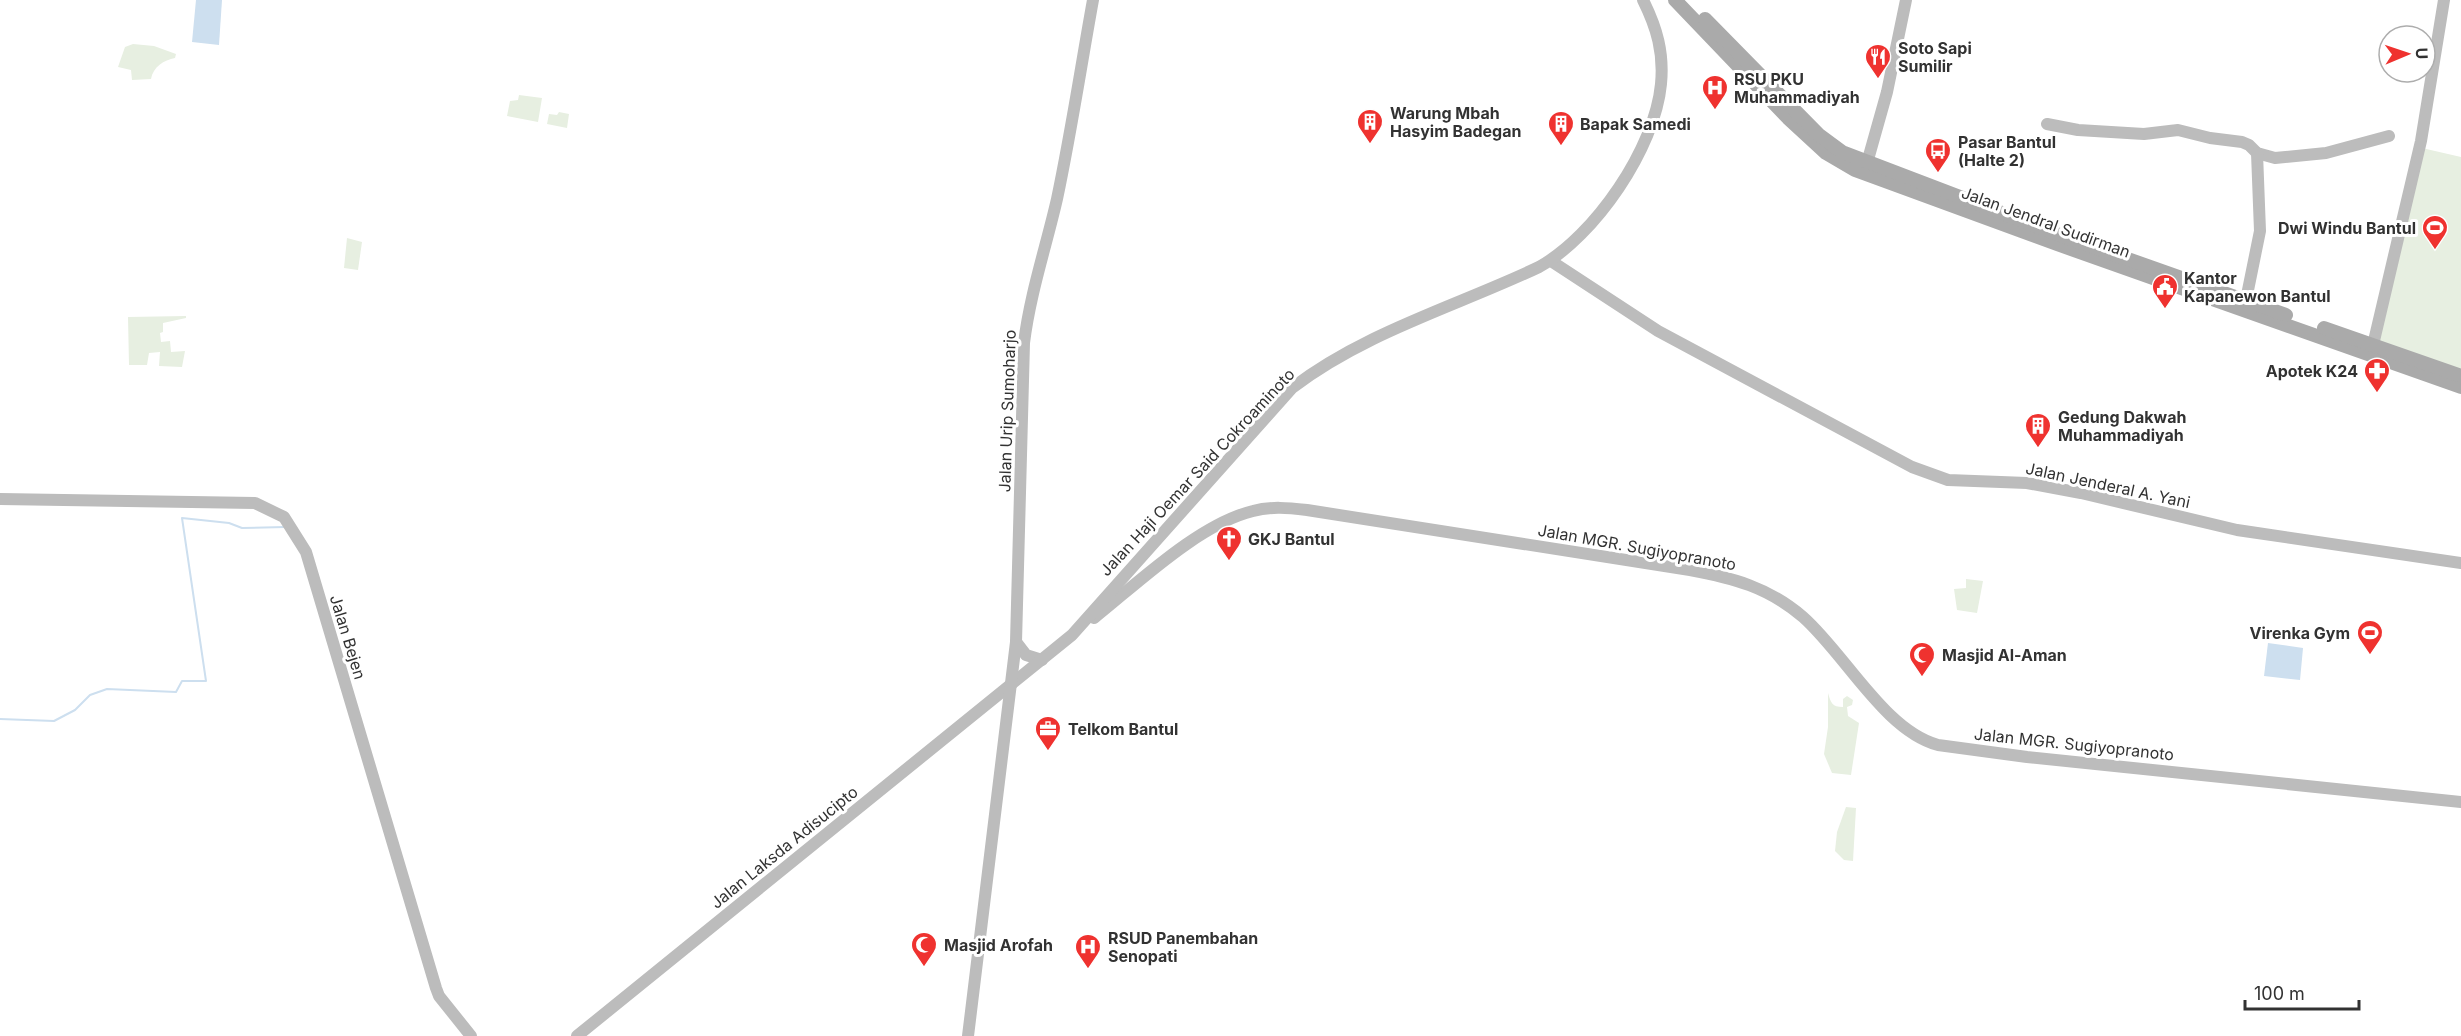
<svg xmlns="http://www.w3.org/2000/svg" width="2461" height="1036" font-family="Inter,sans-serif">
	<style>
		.green { fill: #e7efe1 }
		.water { fill: #cddfef }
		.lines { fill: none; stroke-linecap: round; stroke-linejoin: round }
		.stream { stroke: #cddfef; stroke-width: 2 }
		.secondary { stroke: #bcbcbc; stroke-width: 12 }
		.primary { stroke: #aaa; stroke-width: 14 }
		.labels { text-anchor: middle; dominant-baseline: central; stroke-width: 6; stroke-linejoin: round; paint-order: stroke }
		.poi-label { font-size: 16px; font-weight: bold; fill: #323232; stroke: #fff; text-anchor: start }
		.street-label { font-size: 16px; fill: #323232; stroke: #fff }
	</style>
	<rect width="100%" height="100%" fill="#fff"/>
	<g class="green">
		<path d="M133 44 154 46 176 54 175 58C164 60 153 67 151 79L132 80 131 70 118 67 125 47Z"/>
		<path d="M519 95 542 98 538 122 507 116 510 101 518 100Z"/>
		<path d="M559 112 569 114 567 128 547 124 549 114 557 115Z"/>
		<path d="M2422 148 2461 157V370L2375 344Z"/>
		<path d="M347 238 362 242 358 270 344 268Z"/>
		<path d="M186 316V318L163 323V332L160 333 161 342 170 341 171 352 185 351 182 367 159 366 160 352 149 353 147 365H129L128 317Z"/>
		<path d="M1966 579 1983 581 1977 613 1957 610 1954 589 1966 588Z"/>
		<path d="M1828 693C1831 703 1832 707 1843 707V699L1847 696 1853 700 1852 705 1847 707 1848 716 1859 723 1851 775 1832 773 1824 754 1828 727Z"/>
		<path d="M1846 807 1856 808 1853 861 1844 860 1835 851 1837 832Z"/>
	</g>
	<g class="water">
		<path d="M196 0H222L219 45 192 42Z"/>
		<path d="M2268 643 2303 648 2300 680 2264 676Z"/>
	</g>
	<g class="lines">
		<path class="stream" d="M0 719 54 721 75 710 90 695 107 689 176 692 182 681H206L182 518 229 523 242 528 285 527"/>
		<g class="secondary">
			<path d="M2047 124 2078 130 2144 134 2178 130 2210 138 2242 142 2249 145 2257 153 2275 158 2326 153 2389 136"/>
			<path d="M1867 163 1887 92 1906 0"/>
			<path d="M1551 261 1658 331 1912 467 1948 480 2027 483 2081 493 2237 530 2461 563"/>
			<path d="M2246 300 2260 231 2257 153"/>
			<path d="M2373 345 2421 141 2444 0"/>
			<path d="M0 499 255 503 284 517 306 552 436 988 439 996 471 1036"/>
			<path d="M1094 618C1138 583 1199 524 1253 511 1271 506 1289 508 1307 510L1690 570C1733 578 1768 587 1803 617 1845 654 1885 731 1938 745L2027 757 2461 802"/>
			<path d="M1016 642 1026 655 1042 660"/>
			<path d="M577 1036 1072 635 1292 388C1365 332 1457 306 1539 267 1595 236 1655 148 1661 84 1664 53 1657 28 1643 0"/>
			<path d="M968 1036 1016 642 1024 343C1030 294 1046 247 1057 199 1071 133 1081 66 1093 0"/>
		</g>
		<g class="primary">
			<path d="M1675 0 1788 118 1826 153 1855 170 2057 244 2461 387"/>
			<path d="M1705 19 1819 135 1842 152 2057 234 2286 315"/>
			<path d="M2324 328 2461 376"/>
		</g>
	</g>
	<defs>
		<symbol id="restaurant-pin" viewBox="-11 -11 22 30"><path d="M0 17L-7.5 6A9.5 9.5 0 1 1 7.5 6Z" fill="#ef322f" stroke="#fff"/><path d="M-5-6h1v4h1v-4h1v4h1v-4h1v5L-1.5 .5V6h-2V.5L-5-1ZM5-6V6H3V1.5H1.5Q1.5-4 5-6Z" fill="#fff"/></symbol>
		<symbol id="hospital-pin" viewBox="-11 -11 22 30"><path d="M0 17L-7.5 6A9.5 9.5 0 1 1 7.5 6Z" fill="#ef322f" stroke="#fff"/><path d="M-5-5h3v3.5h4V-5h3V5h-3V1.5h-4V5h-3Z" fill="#fff"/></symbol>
		<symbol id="building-pin" viewBox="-11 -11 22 30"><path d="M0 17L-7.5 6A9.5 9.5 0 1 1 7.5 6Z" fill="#ef322f" stroke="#fff"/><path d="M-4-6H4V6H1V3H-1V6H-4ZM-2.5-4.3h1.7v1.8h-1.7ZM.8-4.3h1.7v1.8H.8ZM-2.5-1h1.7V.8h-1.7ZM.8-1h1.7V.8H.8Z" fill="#fff"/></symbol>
		<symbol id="bus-pin" viewBox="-11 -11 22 30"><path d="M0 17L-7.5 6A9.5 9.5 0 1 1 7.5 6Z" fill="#ef322f" stroke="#fff"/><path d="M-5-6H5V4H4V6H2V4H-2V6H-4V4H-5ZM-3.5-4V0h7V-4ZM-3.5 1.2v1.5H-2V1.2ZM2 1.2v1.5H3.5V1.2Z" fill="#fff"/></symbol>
		<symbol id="stadium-pin" viewBox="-11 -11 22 30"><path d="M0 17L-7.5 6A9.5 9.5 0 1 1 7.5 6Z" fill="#ef322f" stroke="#fff"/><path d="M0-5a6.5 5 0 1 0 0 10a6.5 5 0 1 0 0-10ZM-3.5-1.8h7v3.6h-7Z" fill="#fff"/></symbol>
		<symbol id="civic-pin" viewBox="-11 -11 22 30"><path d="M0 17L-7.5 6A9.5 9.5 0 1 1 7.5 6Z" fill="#ef322f" stroke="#fff"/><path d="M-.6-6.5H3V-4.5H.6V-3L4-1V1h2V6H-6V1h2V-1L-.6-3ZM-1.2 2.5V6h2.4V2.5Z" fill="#fff"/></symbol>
		<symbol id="pharmacy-pin" viewBox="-11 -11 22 30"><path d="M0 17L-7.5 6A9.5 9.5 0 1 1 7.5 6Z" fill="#ef322f" stroke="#fff"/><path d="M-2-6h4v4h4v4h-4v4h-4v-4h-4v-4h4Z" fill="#fff"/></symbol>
		<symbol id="church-pin" viewBox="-11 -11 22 30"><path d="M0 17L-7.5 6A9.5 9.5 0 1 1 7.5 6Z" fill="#ef322f" stroke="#fff"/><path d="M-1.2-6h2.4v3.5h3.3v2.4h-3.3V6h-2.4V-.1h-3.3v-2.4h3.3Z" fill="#fff"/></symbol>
		<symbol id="mosque-pin" viewBox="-11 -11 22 30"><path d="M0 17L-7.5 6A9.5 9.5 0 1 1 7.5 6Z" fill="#ef322f" stroke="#fff"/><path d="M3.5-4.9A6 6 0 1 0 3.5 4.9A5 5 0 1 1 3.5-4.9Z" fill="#fff"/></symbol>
		<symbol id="office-pin" viewBox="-11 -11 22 30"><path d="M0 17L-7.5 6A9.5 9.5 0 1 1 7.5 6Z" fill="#ef322f" stroke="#fff"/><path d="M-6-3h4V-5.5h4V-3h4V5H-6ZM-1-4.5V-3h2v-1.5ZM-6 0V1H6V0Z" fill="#fff"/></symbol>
	</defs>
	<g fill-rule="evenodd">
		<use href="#restaurant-pin" x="1863" y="42" width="30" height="40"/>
		<use href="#hospital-pin" x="1700" y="73" width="30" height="40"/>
		<use href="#building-pin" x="1355" y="107" width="30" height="40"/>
		<use href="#building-pin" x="1546" y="109" width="30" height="40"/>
		<use href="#bus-pin" x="1923" y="136" width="30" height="40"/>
		<use href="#stadium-pin" x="2420" y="213" width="30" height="40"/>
		<use href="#civic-pin" x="2150" y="272" width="30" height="40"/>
		<use href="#pharmacy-pin" x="2362" y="356" width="30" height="40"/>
		<use href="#building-pin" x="2023" y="411" width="30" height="40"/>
		<use href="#church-pin" x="1214" y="524" width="30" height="40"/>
		<use href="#stadium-pin" x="2355" y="618" width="30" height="40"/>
		<use href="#mosque-pin" x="1907" y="640" width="30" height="40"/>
		<use href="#office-pin" x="1033" y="714" width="30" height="40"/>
		<use href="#mosque-pin" x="909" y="930" width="30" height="40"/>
		<use href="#hospital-pin" x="1073" y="932" width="30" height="40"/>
	</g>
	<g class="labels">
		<g class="poi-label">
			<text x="1898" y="48">Soto Sapi<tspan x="1898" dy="18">Sumilir</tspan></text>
			<text x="1734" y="79">RSU PKU<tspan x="1734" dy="18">Muhammadiyah</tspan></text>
			<text x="1390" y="113">Warung Mbah<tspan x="1390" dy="18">Hasyim Badegan</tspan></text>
			<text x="1580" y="124">Bapak Samedi</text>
			<text x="1958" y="142">Pasar Bantul<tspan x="1958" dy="18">(Halte 2)</tspan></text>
			<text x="2416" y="228" text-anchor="end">Dwi Windu Bantul</text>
			<text x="2184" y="278">Kantor<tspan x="2184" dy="18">Kapanewon Bantul</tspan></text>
			<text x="2358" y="371" text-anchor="end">Apotek K24</text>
			<text x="2058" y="417">Gedung Dakwah<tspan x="2058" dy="18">Muhammadiyah</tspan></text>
			<text x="1248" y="539">GKJ Bantul</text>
			<text x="2350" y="633" text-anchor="end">Virenka Gym</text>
			<text x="1942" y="655">Masjid Al-Aman</text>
			<text x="1068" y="729">Telkom Bantul</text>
			<text x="1108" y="938">RSUD Panembahan<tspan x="1108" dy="18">Senopati</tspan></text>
			<text x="944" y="945">Masjid Arofah</text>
		</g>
		<g class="street-label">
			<text transform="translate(2046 222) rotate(20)">Jalan Jendral Sudirman</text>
			<text transform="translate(1007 411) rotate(-88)">Jalan Urip Sumoharjo</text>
			<text transform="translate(1197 472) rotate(-47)">Jalan Haji Oemar Said Cokroaminoto</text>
			<text transform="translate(2108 485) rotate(12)">Jalan Jenderal A. Yani</text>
			<text transform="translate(1637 547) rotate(10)">Jalan MGR. Sugiyopranoto</text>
			<text transform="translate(348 637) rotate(73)">Jalan Bejen</text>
			<text transform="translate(2074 744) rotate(6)">Jalan MGR. Sugiyopranoto</text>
			<text transform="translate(784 847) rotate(-39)">Jalan Laksda Adisucipto</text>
		</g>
	</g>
	<g transform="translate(2407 54) rotate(88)"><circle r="28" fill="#ffffff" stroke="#adadad" stroke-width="1.5"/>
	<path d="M0-4.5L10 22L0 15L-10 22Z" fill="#ef322f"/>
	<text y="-9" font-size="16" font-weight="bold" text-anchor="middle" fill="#323232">U</text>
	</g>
	<path d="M2245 1000v9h114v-9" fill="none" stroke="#323232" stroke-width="3"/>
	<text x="2254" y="1000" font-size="18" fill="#323232" stroke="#ffffff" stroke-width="4.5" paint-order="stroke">100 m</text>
</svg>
